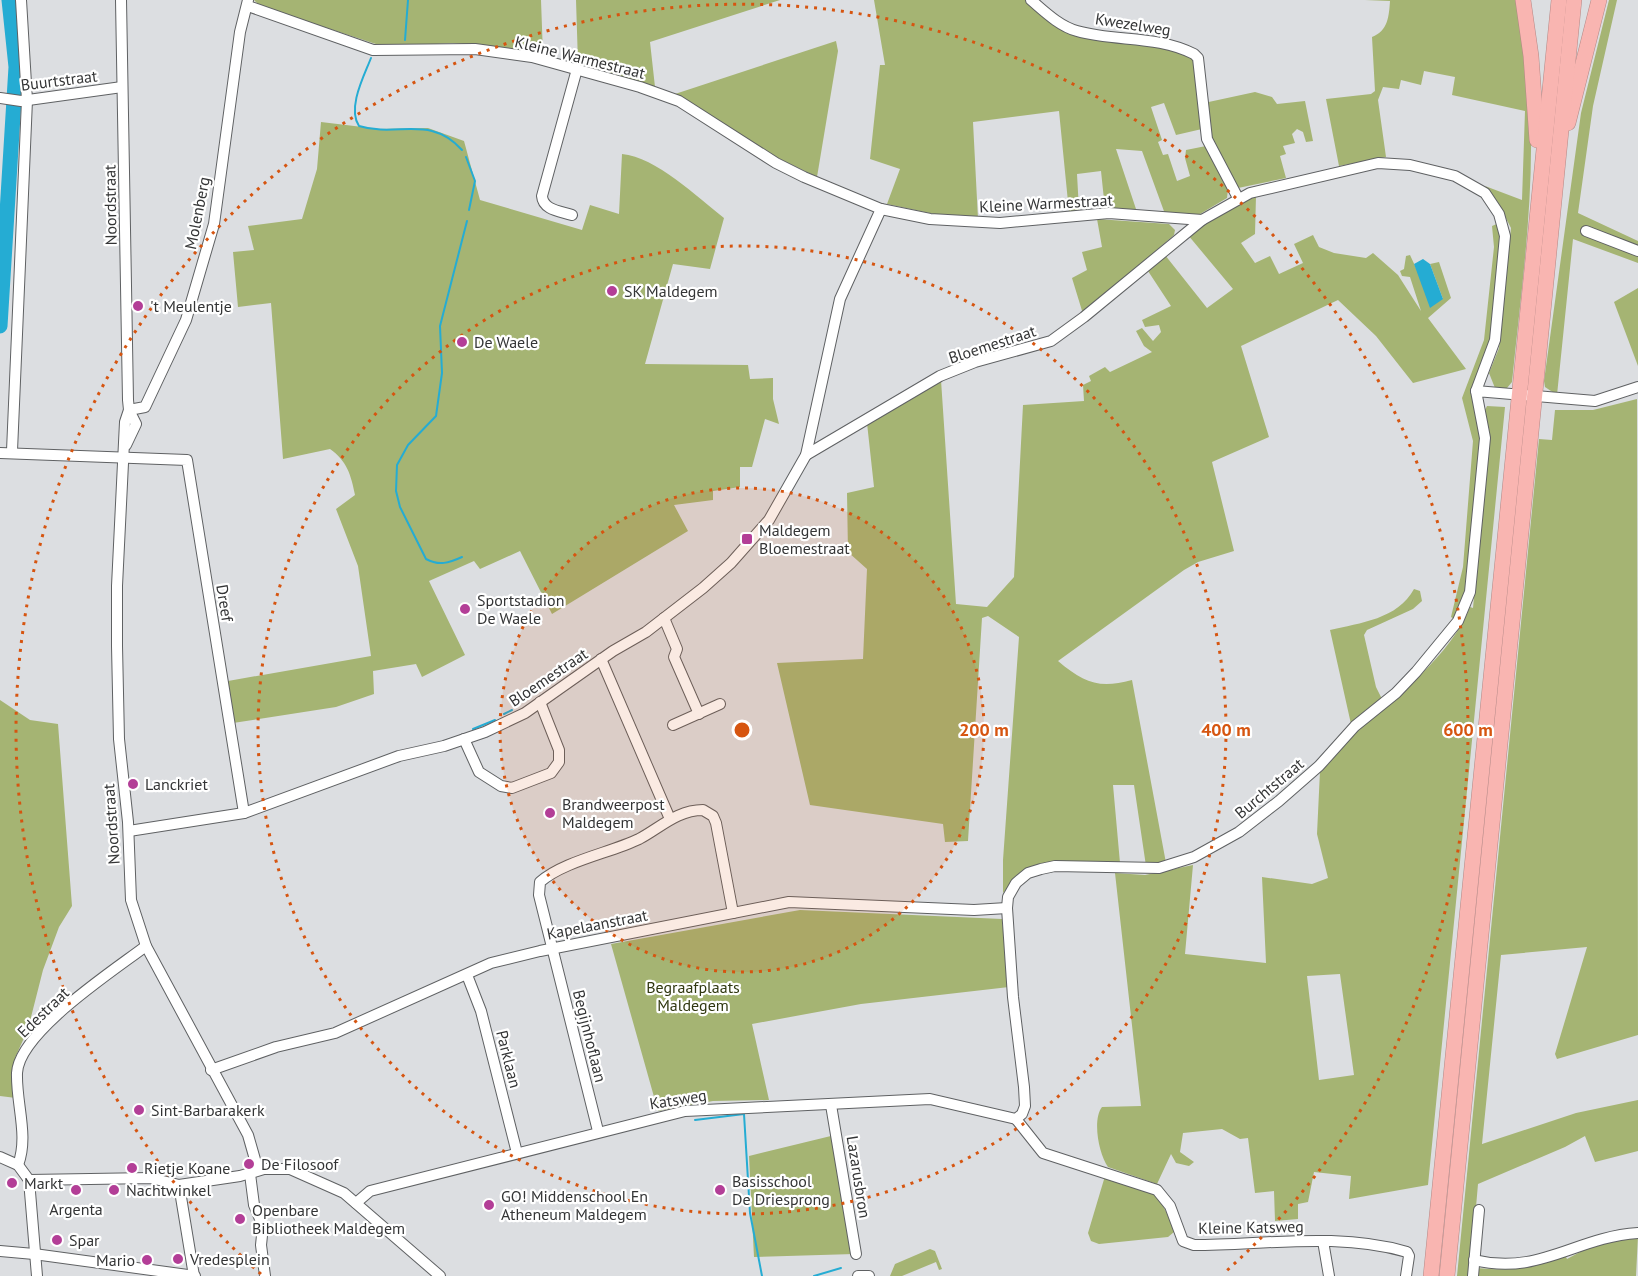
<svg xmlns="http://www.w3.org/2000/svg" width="1638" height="1276" font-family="'PT Sans',sans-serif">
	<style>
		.green { fill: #a5b473; fill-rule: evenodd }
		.water { fill: #25acd3 }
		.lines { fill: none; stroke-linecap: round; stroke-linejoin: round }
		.stream { stroke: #25acd3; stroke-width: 2 }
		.river { stroke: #25acd3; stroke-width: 15 }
		.minor-casing { stroke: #5f6163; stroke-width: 12 }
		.highway-casing { stroke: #b48886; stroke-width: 16 }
		.minor { stroke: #fff; stroke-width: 10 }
		.highway { stroke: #f9b5b1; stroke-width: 15 }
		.ring { fill: none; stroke: #d65510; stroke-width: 3; stroke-dasharray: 3 6 }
		.poi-dot { fill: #b33e97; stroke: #fff; stroke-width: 2 }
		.labels { text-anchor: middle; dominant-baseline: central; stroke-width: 4.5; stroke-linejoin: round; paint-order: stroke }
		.street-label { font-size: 16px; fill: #343536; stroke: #fff }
		.poi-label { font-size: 16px; fill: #343536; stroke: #fff; text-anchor: start }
		.park-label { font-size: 16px; fill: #313811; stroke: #fff }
		.centre { fill: #d65510; stroke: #fff; stroke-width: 3 }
		.ring-label { font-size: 18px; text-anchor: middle; font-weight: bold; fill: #d65510; stroke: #fff; stroke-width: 4.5; stroke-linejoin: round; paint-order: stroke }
	</style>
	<rect width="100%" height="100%" fill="#dcdee1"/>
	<g class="green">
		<path d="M254 0H541L543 55 494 47 453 43 385 47 260 6Z"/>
		<path d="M576 0H780L650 42 655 87 578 63Z"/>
		<path d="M874 0H1025L1067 31 1150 44 1189 55 1195 62 1202 129 1176 135 1164 103 1151 107 1162 140 1158 142 1163 155 1168 154 1177 181 1190 176 1185 158 1186 150 1206 146 1228 189 1227 198 1200 214H1165L1142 151 1116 149 1137 212 1105 209 1101 171 1077 174 1079 210 1069 212 1059 111 973 122 978 219 953 218 887 204 900 169 870 159 880 65H885Z"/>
		<path d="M1365 0H1517C1524 45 1530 90 1531 136 1532 218 1520 301 1512 382L1507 388H1495L1489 373 1499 348 1511 228 1497 201 1485 186 1522 200 1525 111 1452 95 1455 77 1424 71 1421 85 1401 80 1399 89 1383 87 1378 100 1386 157 1339 166 1326 99 1371 94 1375 91 1372 37C1388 31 1389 16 1390 1Z"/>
		<path d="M1609 0H1617L1593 106 1578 213 1638 241V263L1573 239 1557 395 1545 387 1544 381 1581 113Z"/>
		<path d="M836 41 838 51 817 177 774 156 675 94Z"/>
		<path d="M1255 92 1272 97 1277 104 1305 101 1313 141 1306 142 1303 132 1297 129 1292 134 1295 143 1283 146 1286 154 1280 156 1286 178 1238 188 1213 146 1204 103Z"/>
		<path d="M321 122 379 129 428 128 464 141 480 200 582 230 590 205 619 214 622 154C656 157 697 197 724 218L710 269 673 264 645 364 748 365 750 379 773 378V399L779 424 765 419 752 467H740V487L713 491V500L674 505 688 531 552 614 520 551 480 569 474 561 429 581 465 655 422 677 416 664 373 671 374 694 336 707 233 723 228 681 371 656 358 566 336 509 355 495C351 475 347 461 330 449L283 459 271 303 238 307 233 252 254 250 248 226 302 219 317 169Z"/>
		<path d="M1256 196 1255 234 1241 243 1255 263 1270 256 1279 274 1303 263 1294 244 1313 235 1319 247 1334 253 1366 258 1373 253 1398 275 1421 311 1410 277 1402 276 1400 271 1404 269 1406 256 1410 255 1416 268 1443 299 1430 264 1439 262 1451 298 1428 318 1466 369 1413 383 1376 336 1338 300 1241 346 1269 437 1212 462 1234 551 1198 562 1184 570 1058 661C1084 683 1099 689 1132 680L1166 863 1146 866 1134 785H1113L1120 863H1058L1009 886 1003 893V860L1019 637 988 616 982 618 968 841 945 842 943 824 810 805 777 663 863 659 867 569 848 552 847 493 874 487 867 423 941 380 956 604 987 607 1014 577 1023 405 1084 401 1083 385 1091 381 1089 376 1105 367 1110 372 1152 352 1144 346 1136 331 1142 328 1153 341 1161 332 1159 325 1145 327 1142 320 1171 306 1148 271 1165 255 1207 308 1233 289 1188 235 1207 221Z"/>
		<path d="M1097 219 1169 224 1175 230 1174 235 1083 314 1072 278 1087 270 1082 252 1102 247Z"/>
		<path d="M1499 223 1502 233 1492 335 1488 354 1472 386 1480 439 1467 589 1454 619 1451 617 1463 567 1473 441 1462 398 1484 340 1494 247 1492 226Z"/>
		<path d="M1638 288V366L1614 302Z"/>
		<path d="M1637 399 1638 1035 1557 1059 1555 1054 1587 947 1501 955 1482 1144 1576 1113 1638 1100V1151L1595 1162 1585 1136 1565 1147 1478 1184 1470 1276H1457L1539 439 1552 440 1555 410H1593Z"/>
		<path d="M1487 406 1505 407 1428 1185 1349 1199 1351 1176 1314 1172 1308 1202 1298 1204V1219L1275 1221 1274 1191 1255 1193 1248 1138 1240 1139 1222 1129 1183 1133 1180 1152 1194 1162 1189 1166 1176 1163 1171 1154 1157 1184 1108 1167C1099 1155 1092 1120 1102 1107L1141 1106 1115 873 1145 875 1193 865 1185 954 1266 963 1262 877 1312 884 1328 878 1317 834 1320 771C1335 757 1347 740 1362 727 1399 694 1451 655 1470 607L1473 608 1489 440 1485 410ZM1340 974 1354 1075 1319 1080 1307 976Z"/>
		<path d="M1414 589 1420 591 1422 601 1413 609 1367 630 1364 635 1376 687 1382 699 1351 724 1330 630C1360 623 1398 619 1414 589Z"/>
		<path d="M0 700 30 720 58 724 72 906 59 927 43 970 28 1029 15 1058 16 1098 0 1096Z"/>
		<path d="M800 910 1002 919 1009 987 861 1004 752 1024 769 1100 713 1101 658 1111 611 944Z"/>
		<path d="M835 1135 854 1254 754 1257 749 1156Z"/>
		<path d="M1105 1176C1148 1191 1159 1185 1174 1232L1168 1237 1099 1244 1091 1241 1088 1233Z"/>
		<path d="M1638 1236 1636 1276H1475L1476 1268C1512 1271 1531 1270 1565 1255L1567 1259 1593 1245Z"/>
		<path d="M930 1249 935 1251 942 1269 939 1270 936 1262 902 1276H890L895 1264Z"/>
	</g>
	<path class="water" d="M1423 259 1430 264 1443 299 1430 308 1414 264Z"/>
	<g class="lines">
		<g class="stream">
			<path d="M405 40 408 0"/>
			<path d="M371 58C364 76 347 108 359 126 398 138 430 114 462 150"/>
			<path d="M466 157 475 181 469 210"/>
			<path d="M462 557C449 563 439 566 426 559L400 507 396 491 397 465 408 445 436 416 442 373 440 326 467 221"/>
			<path d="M504 714 512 710"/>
			<path d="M473 729 495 720"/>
			<path d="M695 1120 744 1114 750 1213 762 1276"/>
			<path d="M814 1276 841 1268"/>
		</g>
		<path class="river" d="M0 326 16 67 9 0"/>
		<defs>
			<g id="minor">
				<path d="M121 0 128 400 129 410 136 424 126 445"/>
				<path d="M1031 0C1044 11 1059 26 1077 31 1116 42 1157 35 1194 54L1198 58 1207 139 1238 198"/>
				<path d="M248 6 373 50 475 49 532 57 640 87 679 101 776 163 804 177 881 209 930 219 1000 223 1109 213 1202 220 1250 193 1378 163 1410 165 1455 176 1485 193 1499 214 1505 236 1495 340 1476 391"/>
				<path d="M0 98 21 101 122 87"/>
				<path d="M572 215C560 211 543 210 542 196L577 69"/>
				<path d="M1586 231 1638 251"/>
				<path d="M129 410 125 422 117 586V646L119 739 128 822 131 900 146 946 248 1135 258 1170"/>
				<path d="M129 410 145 407 186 320 214 224 240 32 248 0"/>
				<path d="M12 451 27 100 21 0"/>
				<path d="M0 453 187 460 244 813"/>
				<path d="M806 455 940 376 975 362 1051 341 1084 317 1202 220"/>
				<path d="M664 618 677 649 674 657 699 714"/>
				<path d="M601 659 670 819"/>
				<path d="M673 725 720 704"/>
				<path d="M464 739 479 772 501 786 512 788 551 773 559 762V750L540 702"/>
				<path d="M129 831 244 813 399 756 444 746 485 732 525 713 613 651 646 632 703 588 731 563 769 520 806 455 840 299 881 209"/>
				<path d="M467 975 481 1011 517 1153"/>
				<path d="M211 1070 276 1047 335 1033 491 963 540 951 789 902 974 910 1007 908"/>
				<path d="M831 1105 856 1254"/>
				<path d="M1016 1119 1022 1114 1025 1106 1024 1087 1013 997 1007 908 1008 897 1016 883 1028 873 1041 869 1055 866 1159 868 1194 857 1239 832 1279 801 1319 766 1355 726 1396 693 1416 672 1458 621 1470 592 1485 438 1476 391 1595 401 1638 387"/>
				<path d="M1016 1119 1043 1153 1157 1190 1170 1206 1183 1241 1194 1245C1263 1245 1339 1232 1407 1252L1409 1256 1406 1276"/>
				<path d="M598 1131 539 895 540 882C564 861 610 853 639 839 660 828 677 810 703 810L713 816 716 823 733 913"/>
				<path d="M0 1157 18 1165 29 1180 37 1276"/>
				<path d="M18 1165C29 1136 16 1104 17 1073 19 1032 113 971 146 946"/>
				<path d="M250 1174 254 1205 263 1226 261 1245 265 1276"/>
				<path d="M29 1180 151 1178 179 1185 240 1176 264 1169H290L344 1193 440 1276"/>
				<path d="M179 1185 194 1276"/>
				<path d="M356 1203 370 1191 685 1111 930 1099 1016 1119"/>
				<path d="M1323 1241 1329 1276"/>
				<path d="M0 1251 34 1254 195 1276"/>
				<path d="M1474 1260C1540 1276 1575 1237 1638 1233"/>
				<path d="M858 1276H869"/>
				<path d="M1473 1276 1479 1210"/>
			</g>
			<g id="highway">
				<path d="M1523 0 1531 56 1537 140"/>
				<path d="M1568 123 1599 0"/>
				<path d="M1431 1276 1559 0"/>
				<path d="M1447 1276 1574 0"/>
			</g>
		</defs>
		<use href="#minor" class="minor-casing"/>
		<use href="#highway" class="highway-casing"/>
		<use href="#minor" class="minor"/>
		<use href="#highway" class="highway"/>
	</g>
	<circle cx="742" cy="730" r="242" fill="#d65510" fill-opacity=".12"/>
	<g class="ring">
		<circle cx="742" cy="730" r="242"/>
		<circle cx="742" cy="730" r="484"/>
		<path d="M261 1274A726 726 0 1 1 1223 1274"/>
	</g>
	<g class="poi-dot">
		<circle cx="612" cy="291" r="6"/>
		<circle cx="138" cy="306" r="6"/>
		<circle cx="462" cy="342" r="6"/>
		<rect x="741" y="533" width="12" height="12" rx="3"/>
		<circle cx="465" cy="609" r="6"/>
		<circle cx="133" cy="784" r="6"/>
		<circle cx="550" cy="813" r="6"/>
		<circle cx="139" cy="1110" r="6"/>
		<circle cx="249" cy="1164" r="6"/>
		<circle cx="132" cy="1168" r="6"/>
		<circle cx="12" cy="1183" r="6"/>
		<circle cx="76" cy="1190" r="6"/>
		<circle cx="114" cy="1190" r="6"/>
		<circle cx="720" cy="1190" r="6"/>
		<circle cx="489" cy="1205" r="6"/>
		<circle cx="240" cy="1219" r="6"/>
		<circle cx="57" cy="1240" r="6"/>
		<circle cx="178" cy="1259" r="6"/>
		<circle cx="147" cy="1260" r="6"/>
	</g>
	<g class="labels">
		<g class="street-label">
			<text transform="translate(1133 24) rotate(9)">Kwezelweg</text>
			<text transform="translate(580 57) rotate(14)">Kleine Warmestraat</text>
			<text transform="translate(59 80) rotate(-7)">Buurtstraat</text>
			<text transform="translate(1046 203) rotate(-3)">Kleine Warmestraat</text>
			<text transform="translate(110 205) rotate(-91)">Noordstraat</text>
			<text transform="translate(197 213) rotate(-79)">Molenberg</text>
			<text transform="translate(992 344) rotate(-18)">Bloemestraat</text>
			<text transform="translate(225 603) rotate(81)">Dreef</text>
			<text transform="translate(548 677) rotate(-34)">Bloemestraat</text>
			<text transform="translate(1269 788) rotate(-40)">Burchtstraat</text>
			<text transform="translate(111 824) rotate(-94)">Noordstraat</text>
			<text transform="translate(597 924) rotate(-11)">Kapelaanstraat</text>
			<text transform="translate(43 1012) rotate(-44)">Edestraat</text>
			<text transform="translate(590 1036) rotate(76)">Begijnhoflaan</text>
			<text transform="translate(509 1059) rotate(76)">Parklaan</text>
			<text transform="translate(678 1099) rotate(-9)">Katsweg</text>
			<text transform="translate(859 1177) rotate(81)">Lazarusbron</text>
			<text transform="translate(1251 1227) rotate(-1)">Kleine Katsweg</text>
		</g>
		<g class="poi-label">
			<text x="624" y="291">SK Maldegem</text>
			<text x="150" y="306">'t Meulentje</text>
			<text x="474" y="342">De Waele</text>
			<text x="759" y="530">Maldegem<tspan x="759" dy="18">Bloemestraat</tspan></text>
			<text x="477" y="600">Sportstadion<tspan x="477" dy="18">De Waele</tspan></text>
			<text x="145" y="784">Lanckriet</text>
			<text x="562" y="804">Brandweerpost<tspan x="562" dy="18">Maldegem</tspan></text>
			<text x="151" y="1110">Sint-Barbarakerk</text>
			<text x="261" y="1164">De Filosoof</text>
			<text x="144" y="1168">Rietje Koane</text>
			<text x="732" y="1181">Basisschool<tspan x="732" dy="18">De Driesprong</tspan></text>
			<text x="24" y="1183">Markt</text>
			<text x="126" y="1190">Nachtwinkel</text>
			<text x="501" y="1196">GO! Middenschool En<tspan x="501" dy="18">Atheneum Maldegem</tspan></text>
			<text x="76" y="1209" text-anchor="middle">Argenta</text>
			<text x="252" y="1210">Openbare<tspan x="252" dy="18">Bibliotheek Maldegem</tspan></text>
			<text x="69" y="1240">Spar</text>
			<text x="190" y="1259">Vredesplein</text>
			<text x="135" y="1260" text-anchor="end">Mario</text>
		</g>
		<g class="park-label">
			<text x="693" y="987">Begraafplaats<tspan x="693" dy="18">Maldegem</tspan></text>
		</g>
	</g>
	<circle cx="742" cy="730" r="9" class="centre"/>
	<g class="ring-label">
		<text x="984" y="736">200 m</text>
		<text x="1226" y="736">400 m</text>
		<text x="1468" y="736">600 m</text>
	</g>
</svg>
